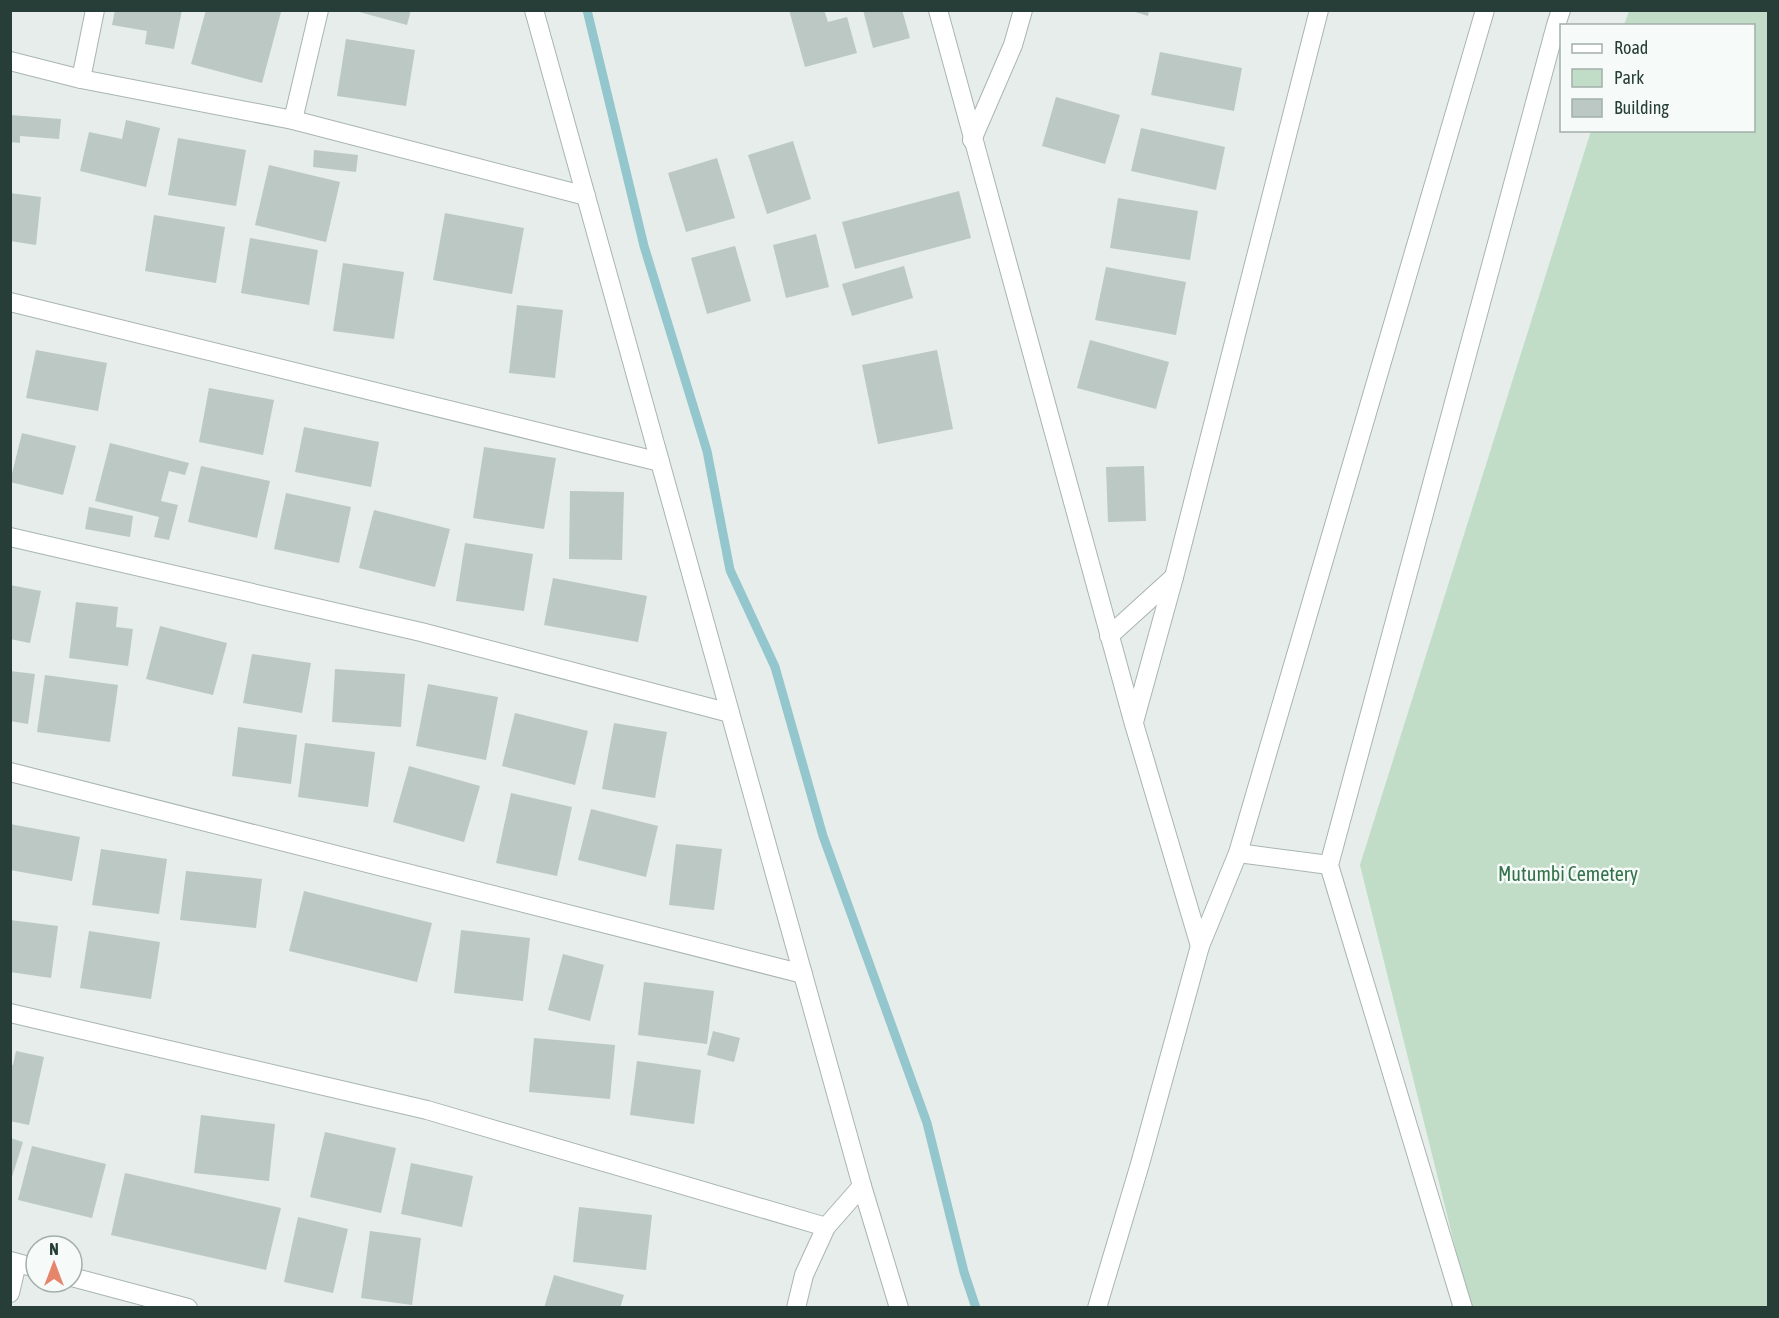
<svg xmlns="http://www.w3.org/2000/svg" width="1779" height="1318" font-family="'Asap Condensed',sans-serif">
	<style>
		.green { fill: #c1dcc7 }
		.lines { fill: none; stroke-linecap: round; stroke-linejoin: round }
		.stream { stroke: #93c6cd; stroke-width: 9 }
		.building { fill: #bbc8c3 }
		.minor-casing { stroke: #a9b5b1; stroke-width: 20 }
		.minor { stroke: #fff; stroke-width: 18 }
		.labels { text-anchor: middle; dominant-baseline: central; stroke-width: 5; stroke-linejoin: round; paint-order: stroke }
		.park-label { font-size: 20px; fill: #33724a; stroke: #f6faf8 }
	</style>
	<rect width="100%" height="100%" fill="#e6edea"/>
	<path class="green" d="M1629 11H1768V1307H1470L1360 865 1591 131 1754 130V26L1624 25Z"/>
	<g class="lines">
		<path class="stream" d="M587 10 644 246 707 451 730 570 775 667 823 836 927 1123 964 1272 976 1308"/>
	</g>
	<g class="building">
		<path d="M115 10H182L174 49 145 44 147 31 112 25Z"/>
		<path d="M206 10 281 12 262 83 191 64Z"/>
		<path d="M352 10H411L407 25Z"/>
		<path d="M789 10H824L828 22 847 17 857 53 805 67Z"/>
		<path d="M863 10H902L910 38 873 48Z"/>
		<path d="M1129 10H1149L1148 16Z"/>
		<path d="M346 39 415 50 406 106 337 96Z"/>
		<path d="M1160 52 1242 68 1234 111 1151 95Z"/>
		<path d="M1056 97 1120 115 1105 164 1042 146Z"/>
		<path d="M10 115 61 119 59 139 20 136V143L10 142Z"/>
		<path d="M126 120 160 128 146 187 80 171 89 132 122 139Z"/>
		<path d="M1141 128 1225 147 1216 190 1131 171Z"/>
		<path d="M178 138 246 150 236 206 168 195Z"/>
		<path d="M793 141 811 199 767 214 748 155Z"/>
		<path d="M314 150 358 155 356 172 313 167Z"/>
		<path d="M717 158 735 218 686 232 668 173Z"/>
		<path d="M269 165 340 182 326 242 255 225Z"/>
		<path d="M959 191 971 238 855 269 842 222Z"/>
		<path d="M10 193 41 197 36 245 10 241Z"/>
		<path d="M1118 198 1198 211 1190 260 1110 248Z"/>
		<path d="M445 213 524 228 512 294 433 280Z"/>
		<path d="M154 215 225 227 216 283 145 271Z"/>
		<path d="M816 234 829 287 786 298 773 245Z"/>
		<path d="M250 238 318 250 309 305 241 293Z"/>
		<path d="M735 246 751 301 707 314 691 258Z"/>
		<path d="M343 263 404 272 394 339 333 331Z"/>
		<path d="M904 266 913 298 852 316 842 284Z"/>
		<path d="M1106 267 1186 282 1176 335 1095 320Z"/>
		<path d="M517 305 563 310 555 378 509 373Z"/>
		<path d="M1090 340 1169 362 1156 409 1077 388Z"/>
		<path d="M36 350 107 363 98 411 26 398Z"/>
		<path d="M937 350 953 429 878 444 862 365Z"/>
		<path d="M209 388 274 400 263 455 199 442Z"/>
		<path d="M304 427 379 442 371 487 295 472Z"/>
		<path d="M22 433 76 446 63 495 10 482Z"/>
		<path d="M110 443 189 463 185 475 169 471 161 501 178 505 169 540 154 537 159 517 95 501Z"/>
		<path d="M484 447 556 458 544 529 473 518Z"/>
		<path d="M201 466 270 481 257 538 188 522Z"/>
		<path d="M1144 466 1146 521 1108 522 1106 467Z"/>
		<path d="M570 491 624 492 622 560 569 559Z"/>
		<path d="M286 493 351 507 339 563 274 549Z"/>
		<path d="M89 507 133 516 130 537 85 529Z"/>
		<path d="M374 510 450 529 435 587 359 568Z"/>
		<path d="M465 543 533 554 524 611 456 601Z"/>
		<path d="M553 578 647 596 638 642 544 625Z"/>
		<path d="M10 585 41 591 30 643 10 639Z"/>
		<path d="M76 602 118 607 116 627 133 629 128 666 69 658Z"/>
		<path d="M160 626 227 643 213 695 146 679Z"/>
		<path d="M252 654 311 663 302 713 243 703Z"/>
		<path d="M335 669 405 674 401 727 332 722Z"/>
		<path d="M10 671 35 674 28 724 10 721Z"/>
		<path d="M45 675 118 685 110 742 37 732Z"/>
		<path d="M428 684 498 697 486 760 416 746Z"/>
		<path d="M515 713 588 731 575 785 502 766Z"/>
		<path d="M614 723 667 732 655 798 602 789Z"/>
		<path d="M238 727 297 735 291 784 232 776Z"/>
		<path d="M305 743 375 752 368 807 298 797Z"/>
		<path d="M409 766 480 786 464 842 393 822Z"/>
		<path d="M511 793 572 807 557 876 496 863Z"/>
		<path d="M591 809 658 826 646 877 578 860Z"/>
		<path d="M10 824 80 837 72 881 10 870Z"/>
		<path d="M676 844 722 849 714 910 669 905Z"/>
		<path d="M101 849 167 859 159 914 92 905Z"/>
		<path d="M186 871 262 879 256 928 180 920Z"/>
		<path d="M304 891 432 923 417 982 289 951Z"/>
		<path d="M10 920 58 926 51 978 10 972Z"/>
		<path d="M461 930 530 938 523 1001 454 993Z"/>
		<path d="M89 931 160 942 151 999 80 988Z"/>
		<path d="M563 954 604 965 590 1021 548 1010Z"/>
		<path d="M644 982 714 991 707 1044 638 1035Z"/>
		<path d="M713 1031 740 1038 734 1062 707 1055Z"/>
		<path d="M534 1038 615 1045 610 1099 529 1092Z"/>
		<path d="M16 1051 44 1057 29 1125 10 1121V1065H13Z"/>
		<path d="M637 1061 701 1070 694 1124 630 1115Z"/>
		<path d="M201 1115 275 1124 269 1181 194 1173Z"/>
		<path d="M325 1132 396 1148 381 1213 310 1197Z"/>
		<path d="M10 1138 23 1142 11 1180H10Z"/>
		<path d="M32 1146 106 1164 92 1218 18 1200Z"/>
		<path d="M411 1163 473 1176 462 1227 401 1214Z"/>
		<path d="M125 1173 281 1208 266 1270 111 1235Z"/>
		<path d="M579 1207 652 1215 646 1270 573 1262Z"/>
		<path d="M298 1217 348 1229 333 1293 284 1282Z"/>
		<path d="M370 1231 421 1238 412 1305 361 1298Z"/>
		<path d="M554 1275 624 1295 620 1308H544Z"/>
	</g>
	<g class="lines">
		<defs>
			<g id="minor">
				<path d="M534 10 862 1186 899 1308"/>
				<path d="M938 10 1134 724 1200 946"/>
				<path d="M10 61 81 79 293 120 586 196"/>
				<path d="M81 79 95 10"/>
				<path d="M293 120 319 10"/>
				<path d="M972 140 1013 45 1023 10"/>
				<path d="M10 302 660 462"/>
				<path d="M10 537 421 632 730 713"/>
				<path d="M1109 636 1174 577"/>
				<path d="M1134 722 1174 577 1319 10"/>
				<path d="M10 772 803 974"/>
				<path d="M1238 853 1329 865"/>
				<path d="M10 1013 427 1110 826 1227"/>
				<path d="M10 1261 36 1268"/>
				<path d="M72 1277 188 1308"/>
				<path d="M10 1293 17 1263"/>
				<path d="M796 1308 804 1275 826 1227 862 1186"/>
				<path d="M1097 1308 1140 1164 1200 946 1238 853 1485 10"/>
				<path d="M1463 1308 1329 865 1556 25 1561 10"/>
			</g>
		</defs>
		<use href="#minor" class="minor-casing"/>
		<use href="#minor" class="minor"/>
	</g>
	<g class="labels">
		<g class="park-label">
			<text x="1568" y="873">Mutumbi Cemetery</text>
		</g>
	</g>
	<rect width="1779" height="1318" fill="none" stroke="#263e37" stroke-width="24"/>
	<rect x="1560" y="24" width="195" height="108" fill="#f6faf8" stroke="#a3afab" stroke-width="1.5"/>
	<rect x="1572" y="44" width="30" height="9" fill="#ffffff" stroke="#a3afab" stroke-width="1.5"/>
	<text x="1614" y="54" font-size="18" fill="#263e37">Road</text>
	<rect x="1572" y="69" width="30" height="18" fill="#c1dcc7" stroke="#a3afab" stroke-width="1.5"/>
	<text x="1614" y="84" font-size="18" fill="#263e37">Park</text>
	<rect x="1572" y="99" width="30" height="18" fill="#bbc8c3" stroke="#a3afab" stroke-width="1.5"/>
	<text x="1614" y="114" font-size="18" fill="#263e37">Building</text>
	<g transform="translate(54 1264)"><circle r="28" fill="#f6faf8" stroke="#a3afab" stroke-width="1.5"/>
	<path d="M0-4.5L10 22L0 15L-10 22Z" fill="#e6856b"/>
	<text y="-9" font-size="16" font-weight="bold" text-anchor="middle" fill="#263e37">N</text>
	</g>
</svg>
